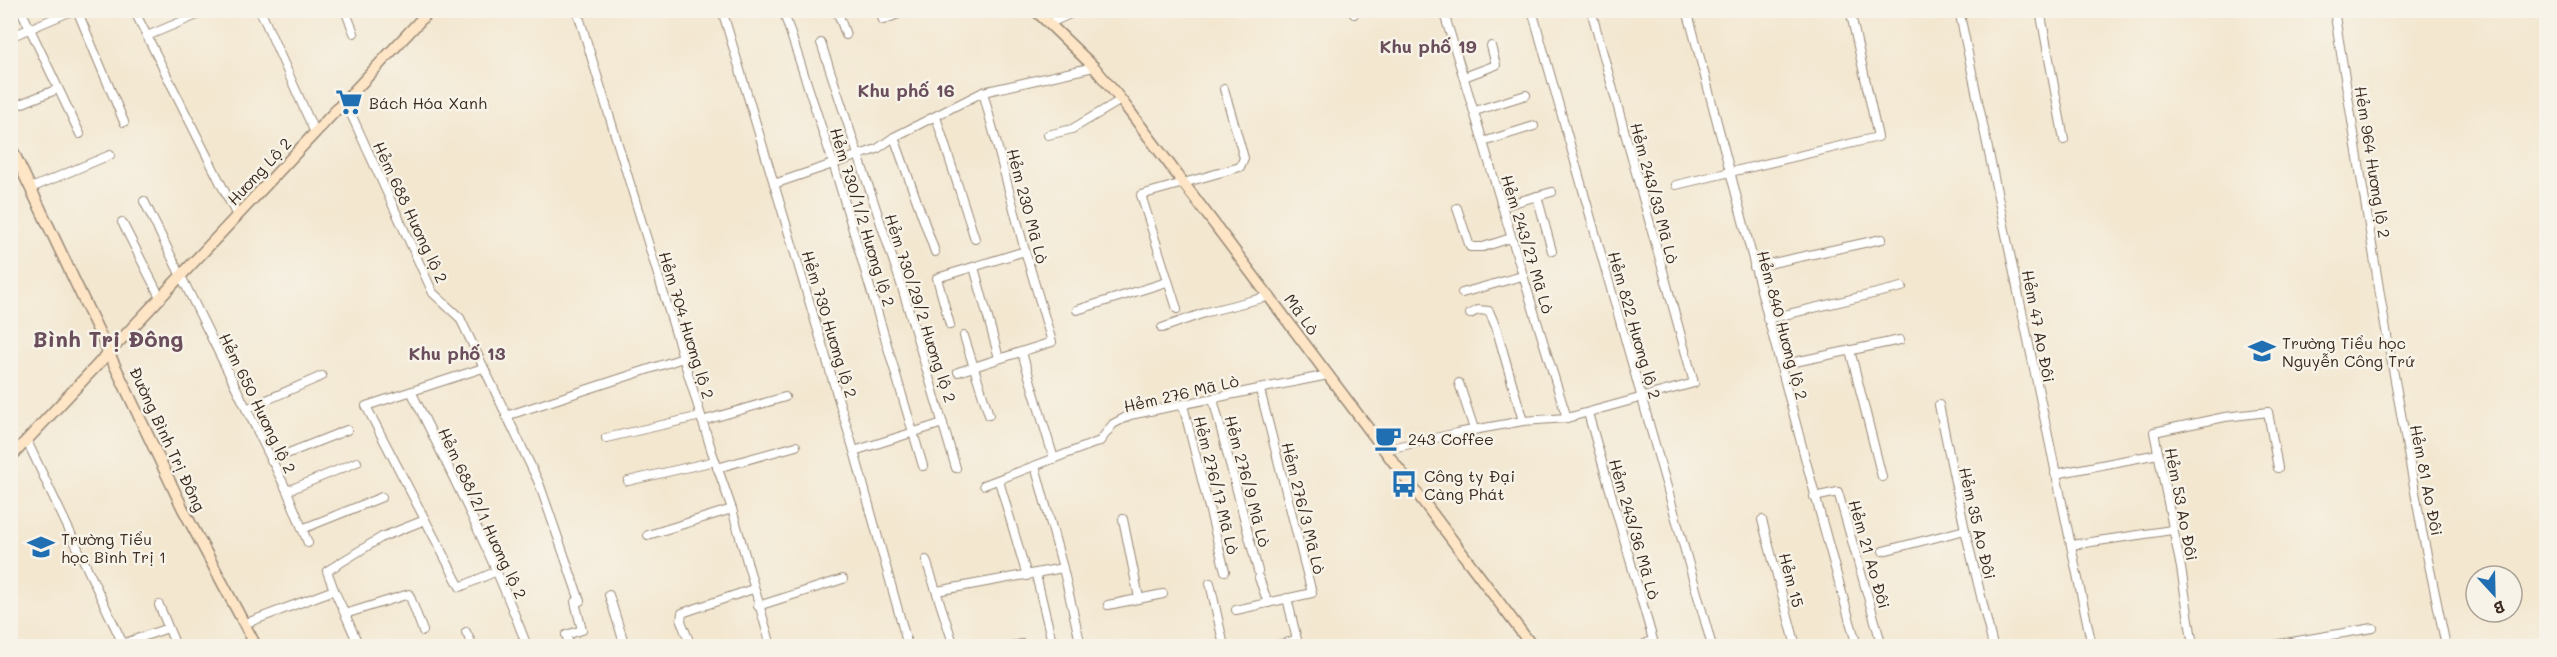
<svg xmlns="http://www.w3.org/2000/svg" width="2557" height="657" font-family="Mali,sans-serif">
	<style>
		.lines { fill: none; stroke-linecap: round; stroke-linejoin: round }
		.street-casing { stroke: #978877; stroke-width: 10 }
		.secondary-casing { stroke: #978877; stroke-width: 13 }
		.street { stroke: #fff; stroke-width: 8 }
		.secondary { stroke: #fde5c5; stroke-width: 10 }
		.labels { text-anchor: middle; dominant-baseline: central; stroke-width: 5; stroke-linejoin: round; paint-order: stroke }
		.poi-label { font-size: 16px; fill: #3b2a1e; stroke: #f7f3e8; text-anchor: start }
		.street-label { font-size: 16px; fill: #3b2a1e; stroke: #f7f3e8 }
		.neighbourhood-label { font-size: 18px; font-weight: bold; fill: #6a4e5c; stroke: #f7f3e8 }
		.district-label { font-size: 22px; font-weight: bold; fill: #6a4e5c; stroke: #f7f3e8 }
	</style>
	<rect width="100%" height="100%" fill="#f7f3e8"/>
	<filter id="ink" filterUnits="userSpaceOnUse"><feTurbulence type="fractalNoise" baseFrequency=".0167" numOctaves="2"/><feDisplacementMap in="SourceGraphic" scale="12" xChannelSelector="R" yChannelSelector="G"/><feConvolveMatrix kernelMatrix="1 2 1 2 8 2 1 2 1" color-interpolation-filters="sRGB"/></filter>
	<filter id="wash" filterUnits="userSpaceOnUse"><feTurbulence type="fractalNoise" baseFrequency=".008" numOctaves="4" result="noise"/><feDisplacementMap in="SourceGraphic" scale="24" xChannelSelector="R" yChannelSelector="G"/><feGaussianBlur stdDeviation="1.35" result="paint"/><feColorMatrix in="noise" values="0 0 0 0 0 0 0 0 0 0 0 0 0 0 0 0 0 1.4 0 .05"/><feComposite in="paint" operator="in"/></filter>
	<g filter="url(#wash)">
		<rect width="100%" height="100%" fill="#f3e7d0"/>
	</g>
	<g filter="url(#ink)">
		<g class="lines">
			<defs>
				<g id="street">
					<path d="M21 10 80 134"/>
					<path d="M77 10 124 122"/>
					<path d="M134 10 237 216"/>
					<path d="M260 10 315 133"/>
					<path d="M345 10 354 33"/>
					<path d="M577 10 712 452 732 509 771 646"/>
					<path d="M722 10 854 451 908 646"/>
					<path d="M783 10 834 166 923 466"/>
					<path d="M837 10 846 35"/>
					<path d="M879 10 883 20 908 10"/>
					<path d="M1352 10 1354 14"/>
					<path d="M1443 10C1485 146 1524 283 1567 418"/>
					<path d="M1532 10 1712 646"/>
					<path d="M1687 10C1745 222 1796 435 1857 646"/>
					<path d="M1959 10 2092 646"/>
					<path d="M2040 10 2064 140"/>
					<path d="M2334 10 2384 319 2422 531 2446 646"/>
					<path d="M1050 23 1079 10"/>
					<path d="M147 36 209 10"/>
					<path d="M10 37 74 10"/>
					<path d="M821 43 901 284 956 468"/>
					<path d="M1464 77 1496 65 1491 46"/>
					<path d="M345 101 433 293 460 318 539 483 580 601 575 602 582 630 566 635 570 646"/>
					<path d="M10 108 58 89"/>
					<path d="M1475 111 1526 95"/>
					<path d="M936 117 975 239"/>
					<path d="M1048 135 1072 129 1121 100"/>
					<path d="M894 137 935 252"/>
					<path d="M1483 142 1534 126"/>
					<path d="M774 184 877 149 894 137 983 92"/>
					<path d="M1676 185 1878 137 1850 10"/>
					<path d="M31 188 110 155"/>
					<path d="M1537 196 1552 251"/>
					<path d="M144 201 287 491 308 543"/>
					<path d="M1502 206 1552 192"/>
					<path d="M1457 208 1470 247H1483L1511 238"/>
					<path d="M122 222 161 299"/>
					<path d="M974 267 999 358"/>
					<path d="M1754 267 1882 239"/>
					<path d="M1462 293 1522 276"/>
					<path d="M1177 309 1141 195 1240 167 1244 158 1224 89"/>
					<path d="M1077 310 1167 282"/>
					<path d="M1470 314 1478 310 1489 311 1496 327 1523 421"/>
					<path d="M1767 319 1902 287"/>
					<path d="M950 325 937 278 1025 251"/>
					<path d="M1162 328 1207 312 1270 296"/>
					<path d="M964 336 989 415"/>
					<path d="M1850 350 1882 477"/>
					<path d="M1022 353 1054 459"/>
					<path d="M1780 365 1900 340"/>
					<path d="M483 368 366 406 460 587 497 571"/>
					<path d="M958 372 1052 342 1025 251 983 92 1094 67"/>
					<path d="M1459 383 1474 429"/>
					<path d="M412 393C453 476 494 559 527 646"/>
					<path d="M1213 399 1258 571"/>
					<path d="M1183 405 1225 571"/>
					<path d="M1939 405 1965 530 1993 646"/>
					<path d="M246 409 322 376"/>
					<path d="M1588 413 1653 640 1641 646"/>
					<path d="M506 416 683 358"/>
					<path d="M702 421 785 397"/>
					<path d="M606 438 701 416"/>
					<path d="M27 441 124 646"/>
					<path d="M1384 450 1457 433 1523 421 1567 418 1694 383 1591 10"/>
					<path d="M854 451 943 423"/>
					<path d="M271 460 347 430"/>
					<path d="M1035 466 1063 568 1081 646"/>
					<path d="M717 468 796 446"/>
					<path d="M2055 474 2158 454"/>
					<path d="M628 481 715 461"/>
					<path d="M999 481 1027 576"/>
					<path d="M984 485 1100 441 1113 424 1130 415 1328 375"/>
					<path d="M287 491 357 462"/>
					<path d="M1814 497 1838 492 1882 646"/>
					<path d="M1123 519 1139 598"/>
					<path d="M1762 520 1796 646"/>
					<path d="M302 529 382 497"/>
					<path d="M648 535 732 509"/>
					<path d="M2071 545 2172 530"/>
					<path d="M1883 551 1965 530"/>
					<path d="M926 560 954 646"/>
					<path d="M1036 575 1053 646"/>
					<path d="M1259 578 1268 603"/>
					<path d="M1210 583 1224 646"/>
					<path d="M334 590 327 571 382 537 425 520"/>
					<path d="M937 591 1063 568"/>
					<path d="M609 595 625 646"/>
					<path d="M159 605 176 646"/>
					<path d="M1108 605 1163 594"/>
					<path d="M758 606 843 579"/>
					<path d="M1236 610 1312 593 1260 390"/>
					<path d="M345 614 359 646"/>
					<path d="M244 624 334 590 345 614 409 594 423 631"/>
					<path d="M466 632 473 646"/>
					<path d="M122 644 168 628"/>
					<path d="M691 646 681 621 682 613 753 589"/>
					<path d="M860 646H864"/>
					<path d="M1013 646 1022 644"/>
					<path d="M1273 646 1297 640 1287 598"/>
					<path d="M2193 646 2181 568 2154 432 2225 417 2268 412 2278 468"/>
					<path d="M2267 646 2373 628"/>
				</g>
				<g id="secondary">
					<path d="M1035 10 1094 67 1121 100 1532 646"/>
					<path d="M10 145 183 509 256 646"/>
					<path d="M10 458 430 10"/>
				</g>
			</defs>
			<use href="#street" class="street-casing"/>
			<use href="#secondary" class="secondary-casing"/>
			<use href="#street" class="street"/>
			<use href="#secondary" class="secondary"/>
		</g>
	</g>
	<defs>
		<symbol id="supermarket-bare" viewBox="-9 -9 18 18"><path d="M-6-5.5h2.5l.6 2H6L4.5 2H-2.5L-4.4-4H-6ZM-1.5 3.2a1.3 1.3 0 1 0 .1 0ZM3 3.2a1.3 1.3 0 1 0 .1 0Z" fill="#1f6fb2" stroke="#f7f3e8" stroke-width="2.5" paint-order="stroke"/></symbol>
		<symbol id="school-bare" viewBox="-9 -9 18 18"><path d="M0-5L7-2L0 1L-7-2ZM-4 1L0 2.5L4 1V4Q0 6-4 4Z" fill="#1f6fb2" stroke="#f7f3e8" stroke-width="2.5" paint-order="stroke"/></symbol>
		<symbol id="cafe-bare" viewBox="-9 -9 18 18"><path d="M-5.5-4.5H6V0H3Q3 3.5 0 3.5H-2.5Q-5.5 3.5-5.5 0ZM3-3.2v2h1.7v-2ZM-6 4.5H4V6H-6Z" fill="#1f6fb2" stroke="#f7f3e8" stroke-width="2.5" paint-order="stroke"/></symbol>
		<symbol id="bus-bare" viewBox="-9 -9 18 18"><path d="M-5-6H5V4H4V6H2V4H-2V6H-4V4H-5ZM-3.5-4V0h7V-4ZM-3.5 1.2v1.5H-2V1.2ZM2 1.2v1.5H3.5V1.2Z" fill="#1f6fb2" stroke="#f7f3e8" stroke-width="2.5" paint-order="stroke"/></symbol>
	</defs>
	<g fill-rule="evenodd">
		<use href="#supermarket-bare" x="330" y="83" width="38" height="38"/>
		<use href="#school-bare" x="2243" y="332" width="38" height="38"/>
		<use href="#cafe-bare" x="1369" y="419" width="38" height="38"/>
		<use href="#bus-bare" x="1385" y="465" width="38" height="38"/>
		<use href="#school-bare" x="22" y="528" width="38" height="38"/>
	</g>
	<g class="labels">
		<g class="poi-label">
			<text x="369" y="102">Bách Hóa Xanh</text>
			<text x="2282" y="342">Trường Tiểu học<tspan x="2282" dy="18">Nguyễn Công Trứ</tspan></text>
			<text x="1408" y="438">243 Coffee</text>
			<text x="1424" y="475">Công ty Đại<tspan x="1424" dy="18">Càng Phát</tspan></text>
			<text x="61" y="538">Trường Tiểu<tspan x="61" dy="18">học Bình Trị 1</tspan></text>
		</g>
		<g class="street-label">
			<text transform="translate(2373 162) rotate(81)">Hẻm 964 Hương lộ 2</text>
			<text transform="translate(259 171) rotate(-47)">Hương Lộ 2</text>
			<text transform="translate(1655 193) rotate(75)">Hẻm 243/33 Mã Lò</text>
			<text transform="translate(1028 206) rotate(75)">Hẻm 230 Mã Lò</text>
			<text transform="translate(411 212) rotate(65)">Hẻm 688 Hương lộ 2</text>
			<text transform="translate(863 217) rotate(73)">Hẻm 730/1/2 Hương lộ 2</text>
			<text transform="translate(1528 244) rotate(73)">Hẻm 243/27 Mã Lò</text>
			<text transform="translate(921 308) rotate(72)">Hẻm 730/29/2 Hương lộ 2</text>
			<text transform="translate(1302 314) rotate(54)">Mã Lò</text>
			<text transform="translate(830 324) rotate(73)">Hẻm 730 Hương lộ 2</text>
			<text transform="translate(687 325) rotate(73)">Hẻm 704 Hương lộ 2</text>
			<text transform="translate(1635 325) rotate(74)">Hẻm 822 Hương lộ 2</text>
			<text transform="translate(1783 325) rotate(75)">Hẻm 840 Hương lộ 2</text>
			<text transform="translate(2039 326) rotate(79)">Hẻm 47 Ao Đôi</text>
			<text transform="translate(1181 393) rotate(-13)">Hẻm 276 Mã Lò</text>
			<text transform="translate(258 403) rotate(64)">Hẻm 650 Hương lộ 2</text>
			<text transform="translate(168 439) rotate(65)">Đường Bình Trị Đông</text>
			<text transform="translate(2427 480) rotate(79)">Hẻm 81 Ao Đôi</text>
			<text transform="translate(1248 481) rotate(75)">Hẻm 276/9 Mã Lò</text>
			<text transform="translate(1217 485) rotate(76)">Hẻm 276/17 Mã Lò</text>
			<text transform="translate(2182 504) rotate(79)">Hẻm 53 Ao Đôi</text>
			<text transform="translate(1304 508) rotate(76)">Hẻm 276/3 Mã Lò</text>
			<text transform="translate(483 513) rotate(65)">Hẻm 688/2/1 Hương lộ 2</text>
			<text transform="translate(1978 523) rotate(77)">Hẻm 35 Ao Đôi</text>
			<text transform="translate(1635 529) rotate(74)">Hẻm 243/36 Mã Lò</text>
			<text transform="translate(1870 554) rotate(74)">Hẻm 21 Ao Đôi</text>
			<text transform="translate(1792 580) rotate(75)">Hẻm 15</text>
		</g>
		<g class="neighbourhood-label">
			<text x="1428" y="46">Khu phố 19</text>
			<text x="906" y="90">Khu phố 16</text>
			<text x="457" y="353">Khu phố 13</text>
		</g>
		<g class="district-label">
			<text x="108" y="338">Bình Trị Đông</text>
		</g>
	</g>
	<rect width="2557" height="657" fill="none" stroke="#f7f3e8" stroke-width="36"/>
	<g transform="translate(2494 594) rotate(158)"><circle r="28" fill="#f7f3e8" stroke="#aca397" stroke-width="1.5"/>
	<path d="M0-4.5L10 22L0 15L-10 22Z" fill="#1f6fb2"/>
	<text y="-9" font-size="16" font-weight="bold" text-anchor="middle" fill="#3b2a1e">B</text>
	</g>
</svg>
